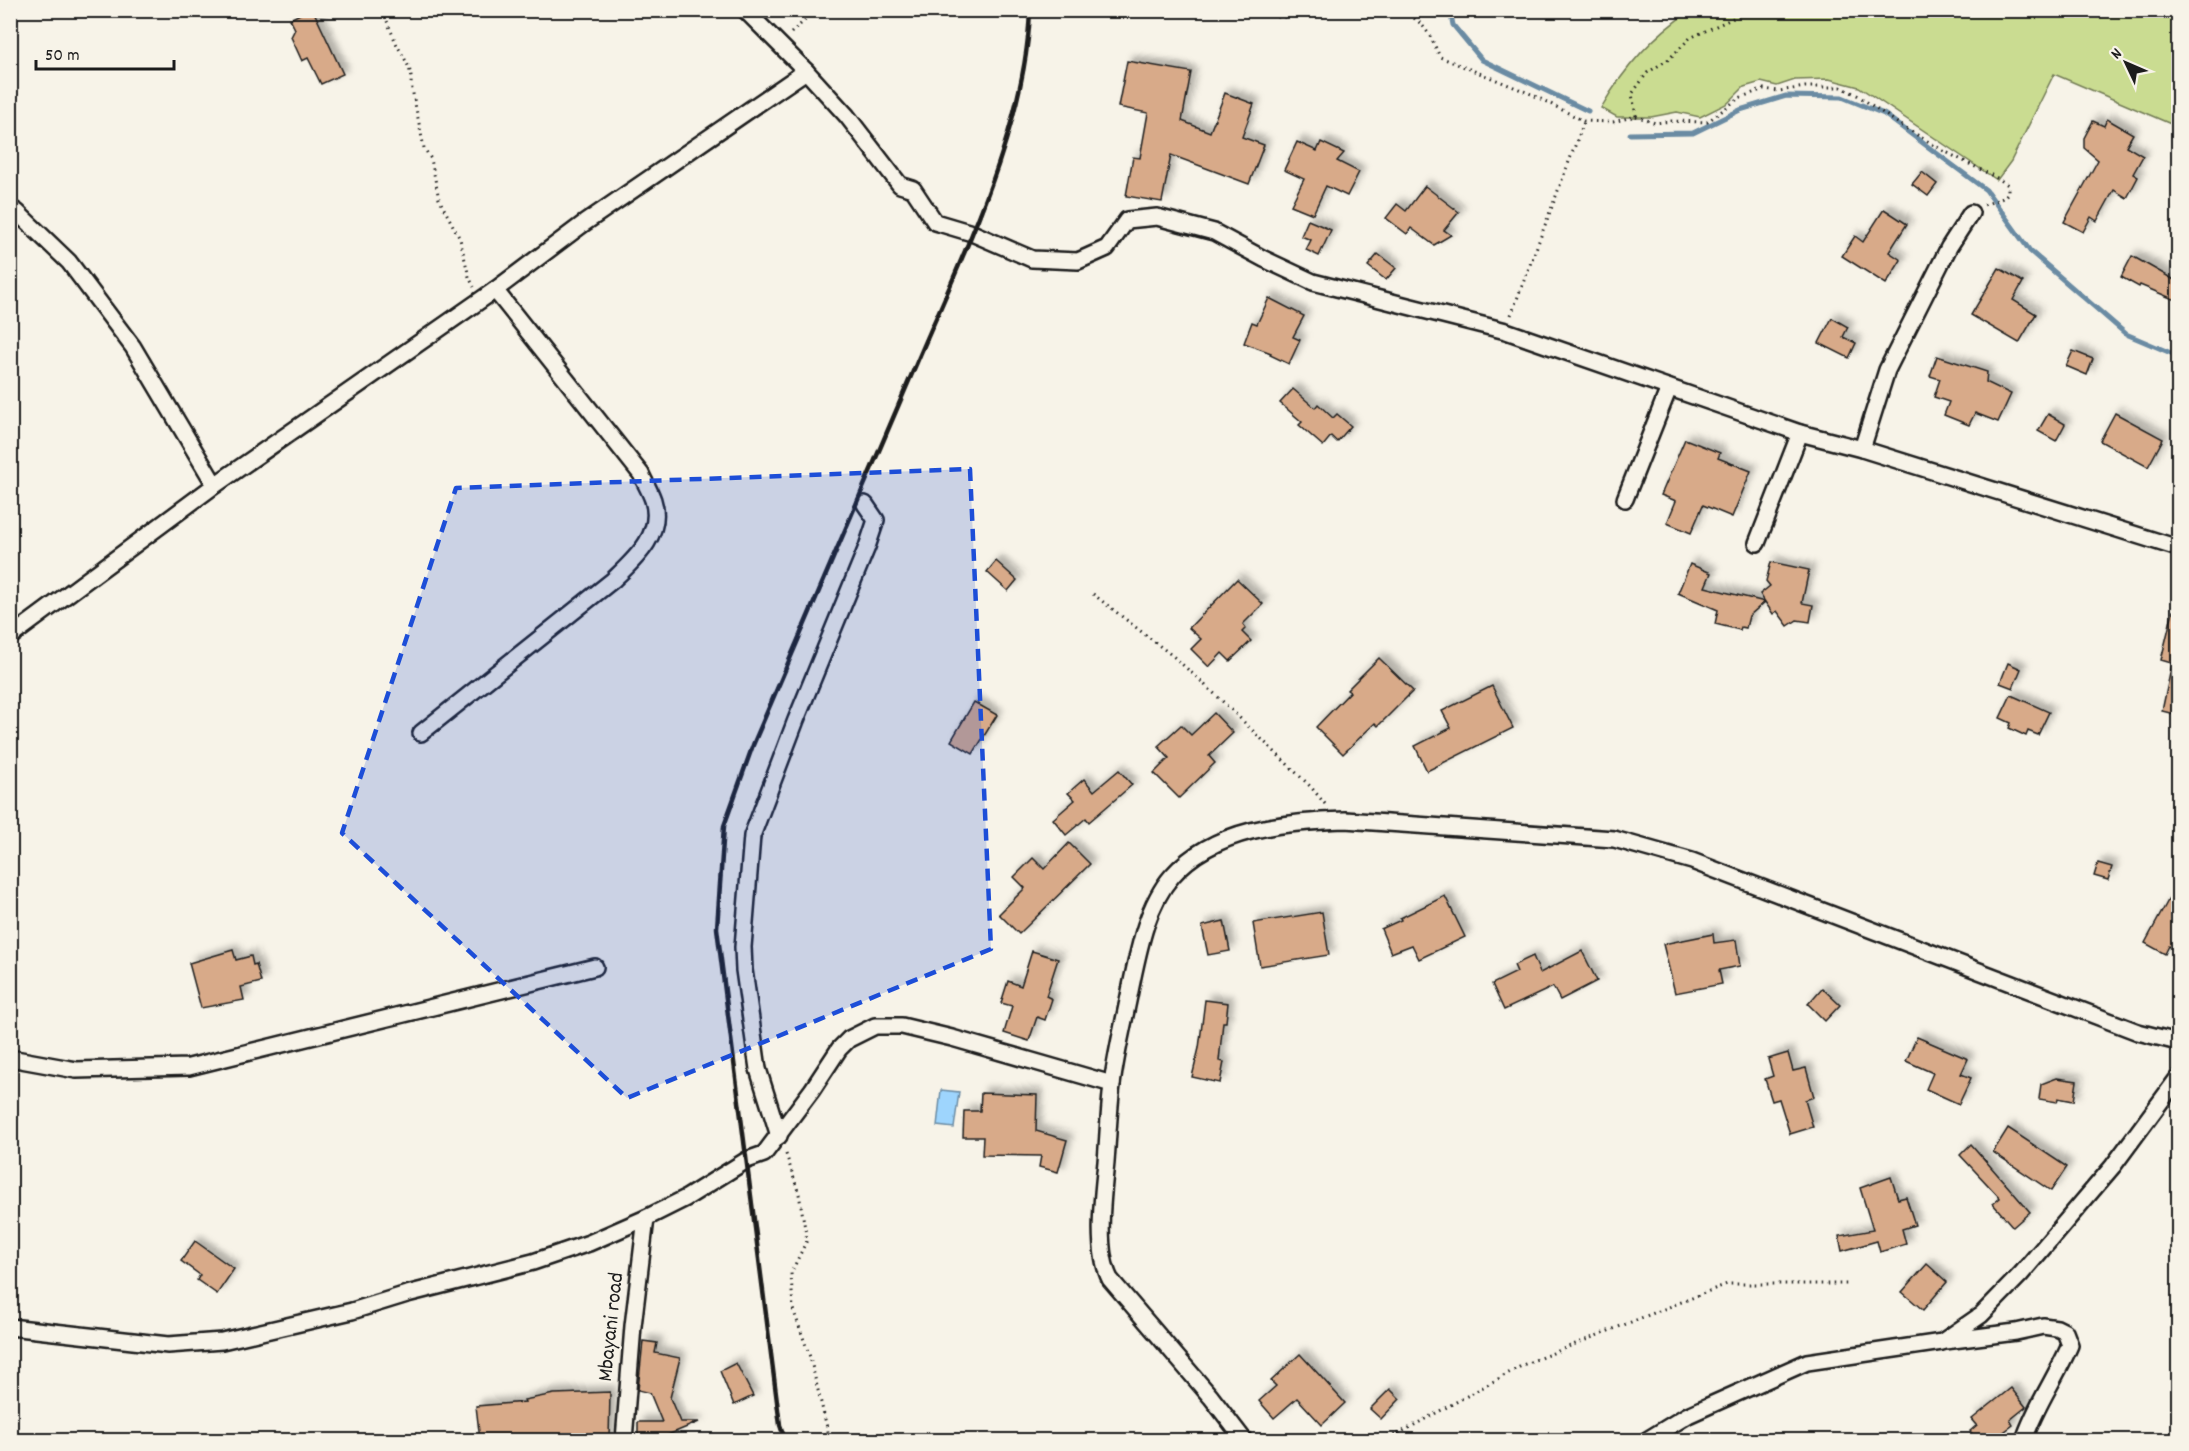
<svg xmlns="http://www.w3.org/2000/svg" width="2189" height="1451" font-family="Dekko,sans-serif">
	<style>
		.green { fill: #cadc91; stroke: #737c56; stroke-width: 1.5 }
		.water { fill: #9ed5fd; stroke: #6a8ba3; stroke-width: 1.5 }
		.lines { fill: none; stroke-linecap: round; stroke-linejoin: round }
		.stream { stroke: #6a8ba3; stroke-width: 5 }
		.building { fill: #d8aa89; stroke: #1c1c1c; stroke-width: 1.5; filter: url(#shadow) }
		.minor-casing { stroke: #1c1c1c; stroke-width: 20 }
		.path { stroke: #1c1c1c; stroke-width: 3; stroke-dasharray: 1.5 4.5; stroke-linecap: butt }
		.minor { stroke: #f7f3e8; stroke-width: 15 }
		.rail { stroke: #1c1c1c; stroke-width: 4.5 }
		.marked { fill: #1d4ed8; fill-opacity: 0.2; stroke: #1d4ed8; stroke-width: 4.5; stroke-dasharray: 12 8; stroke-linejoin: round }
		.labels { text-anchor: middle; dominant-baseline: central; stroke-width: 4.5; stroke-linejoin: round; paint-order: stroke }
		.street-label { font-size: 22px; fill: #1c1c1c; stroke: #f7f3e8 }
	</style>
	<defs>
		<filter id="shadow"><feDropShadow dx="5.5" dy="-5.5" stdDeviation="3" flood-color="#0004"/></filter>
	</defs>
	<rect width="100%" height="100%" fill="#f7f3e8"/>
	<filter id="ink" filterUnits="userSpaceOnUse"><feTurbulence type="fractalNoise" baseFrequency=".0167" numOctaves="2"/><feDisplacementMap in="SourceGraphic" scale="12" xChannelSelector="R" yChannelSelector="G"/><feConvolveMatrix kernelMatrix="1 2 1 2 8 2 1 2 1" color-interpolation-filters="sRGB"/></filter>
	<g filter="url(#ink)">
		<path class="green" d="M1690 11H2178L2176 21 2178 22V127L2054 74 2011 161 1997 180 1859 87 1829 79 1795 80 1777 86 1761 82 1744 87 1728 103 1700 117 1677 112 1651 117H1617L1601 108C1624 68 1652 36 1690 11Z"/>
		<path class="water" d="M941 1090 959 1092 954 1128 937 1126Z"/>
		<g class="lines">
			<g class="stream">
				<path d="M1450 10 1453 25 1482 60 1588 111"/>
				<path d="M1630 134 1693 133 1740 110 1786 96 1842 97 1884 114 1986 190 2030 251 2126 334 2178 356"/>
			</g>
		</g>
		<g class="building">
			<path d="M308 10H313L343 74 321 84 308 58 302 61 291 37 295 29 290 19Z"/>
			<path d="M1127 61 1191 72 1182 121 1210 132 1225 93 1254 104 1242 137 1264 145 1249 184 1171 155 1162 202 1126 196 1133 157 1140 158 1148 113 1118 107Z"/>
			<path d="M2107 119 2133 134 2126 146 2143 156 2133 174 2138 177 2127 198 2114 190 2097 221 2091 217 2083 232 2064 222 2098 160 2084 148V138L2093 121 2104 126Z"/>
			<path d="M1297 142 1317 151 1321 142 1344 153 1337 161 1359 172 1347 196 1326 186 1313 214 1291 205 1304 179 1284 170Z"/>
			<path d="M1922 172 1937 184 1928 196 1912 184Z"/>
			<path d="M1425 186 1459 212 1444 230 1451 235 1434 245 1411 228 1407 234 1386 218 1397 204 1406 211Z"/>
			<path d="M1884 209 1907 224 1889 252 1901 260 1886 284 1842 256 1855 236 1863 242Z"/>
			<path d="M1308 220 1331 230 1319 256 1306 250 1311 240 1301 236Z"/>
			<path d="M1378 254 1396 268 1386 280 1368 266Z"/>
			<path d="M2132 256 2178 282V301L2140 285 2139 287 2121 277Z"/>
			<path d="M1999 268 2023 282 2013 300 2036 314 2019 343 1971 315Z"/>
			<path d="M1269 298 1304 316 1293 337 1300 340 1289 364 1270 355 1271 353 1244 343 1252 322 1257 324Z"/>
			<path d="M1832 318 1848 327 1843 337 1856 343 1849 358 1819 343Z"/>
			<path d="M2073 351 2093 359 2087 375 2066 366Z"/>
			<path d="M1937 356 1987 372 1986 382 2011 394 1998 422 1975 413 1969 425 1944 415 1949 402 1934 397 1940 379 1930 376Z"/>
			<path d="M1293 389 1315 408 1318 404 1333 418 1337 414 1351 426 1337 442 1331 436 1323 446 1299 425 1302 422 1280 403Z"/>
			<path d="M2115 413 2163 439 2148 467 2100 441Z"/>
			<path d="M2048 414 2065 424 2056 441 2038 431Z"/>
			<path d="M1685 439 1720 453 1718 458 1751 471 1732 517 1703 505 1691 533 1667 523 1676 501 1661 495Z"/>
			<path d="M996 561 1017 580 1008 591 987 572Z"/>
			<path d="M1771 562 1809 570 1802 603 1813 605 1810 622 1797 620 1788 626 1777 611 1773 614 1765 602 1749 616 1746 628 1741 627 1740 630 1715 624 1718 610 1678 593 1690 564 1711 573 1705 587 1765 602 1760 594 1770 586 1766 581Z"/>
			<path d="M1237 579 1263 604 1243 624 1246 628 1242 632 1251 641 1230 661 1222 653 1209 667 1191 649 1201 639 1189 628Z"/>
			<path d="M2173 611 2178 612V665L2161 660Z"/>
			<path d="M1379 658 1413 691 1378 726 1375 723 1343 754 1316 727 1350 692 1347 690Z"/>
			<path d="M2008 663 2021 669 2013 688 2000 683Z"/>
			<path d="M2172 664 2178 665V715L2162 711Z"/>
			<path d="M1492 686 1513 728 1427 771 1415 746 1451 728 1442 711Z"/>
			<path d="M2011 695 2049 712 2038 735 2028 731 2026 736 2009 728 2011 723 2000 718Z"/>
			<path d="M974 702 997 715 973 754 951 741Z"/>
			<path d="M1214 713 1233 733 1209 756 1215 763 1179 798 1154 773 1169 758 1158 746 1181 725 1191 735Z"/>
			<path d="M1119 770 1132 785 1089 822 1086 818 1066 835 1053 819 1075 800 1068 793 1084 779 1094 791Z"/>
			<path d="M1069 843 1090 864 1019 934 999 914 1025 888 1014 877 1033 858 1044 869Z"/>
			<path d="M2098 863 2112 867 2108 880 2094 876Z"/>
			<path d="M2178 882V951L2169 946 2165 954 2145 943Z"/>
			<path d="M1445 896 1465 937 1419 959 1412 945 1391 953 1381 929 1401 920 1400 918Z"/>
			<path d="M1322 912 1329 955 1260 966 1253 923Z"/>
			<path d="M1224 921 1230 951 1208 955 1202 926Z"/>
			<path d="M1713 934 1714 943 1736 940 1740 966 1719 970 1722 984 1675 993 1663 944Z"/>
			<path d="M233 950 236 960 251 956 253 965 256 964 261 982 241 987 244 1000 201 1008 189 963Z"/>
			<path d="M1032 951 1058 959 1046 996 1052 999 1045 1020 1037 1017 1029 1041 1004 1033 1012 1006 1001 1003 1008 981 1021 986Z"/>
			<path d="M1582 951 1597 981 1560 1000 1553 987 1504 1010 1492 984 1517 972 1514 965 1533 956 1540 973Z"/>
			<path d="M1822 988 1840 1005 1825 1021 1808 1004Z"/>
			<path d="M1205 1000 1228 1003 1226 1022H1223L1219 1061 1224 1062 1220 1083 1192 1077 1199 1048Z"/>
			<path d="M1917 1037 1968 1059 1961 1074 1971 1078 1959 1104 1926 1089 1933 1073 1906 1061Z"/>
			<path d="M1788 1053 1793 1071 1806 1068 1814 1097 1805 1100 1813 1127 1790 1134 1779 1099 1772 1101 1765 1079 1773 1076 1768 1059Z"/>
			<path d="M2057 1078 2077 1081 2074 1101 2058 1098 2057 1102 2039 1099 2041 1084Z"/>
			<path d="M981 1093 1037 1095 1036 1131 1067 1140 1058 1172 1039 1167 1041 1156 982 1155 983 1137H963L964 1111H980Z"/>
			<path d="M2008 1128 2067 1167 2051 1191 1993 1152Z"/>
			<path d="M1971 1144 2030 1212 2013 1227 1993 1204 2000 1198 1960 1155Z"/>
			<path d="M1891 1177 1898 1199 1906 1197 1915 1225 1902 1229 1906 1244 1880 1252 1877 1241 1842 1251 1839 1236 1873 1230 1860 1188Z"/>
			<path d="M195 1241 234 1269 217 1294 197 1280 200 1275 181 1261Z"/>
			<path d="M1927 1264 1947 1282 1923 1310 1902 1292Z"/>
			<path d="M643 1341 657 1343 655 1353 680 1358 670 1398 680 1422H699L656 1440H638V1422H662L650 1393 638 1390Z"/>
			<path d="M1300 1354 1345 1403 1322 1425 1297 1398 1274 1418 1259 1401 1276 1386 1271 1381Z"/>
			<path d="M736 1363 753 1396 734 1405 720 1371Z"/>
			<path d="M2011 1388 2026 1407 2010 1420 2013 1425 1993 1440H1977L1970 1431 1977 1425 1972 1419Z"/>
			<path d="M1390 1389 1400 1399 1381 1419 1370 1409Z"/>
			<path d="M610 1392 609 1440H480L476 1406 525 1402 524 1400 554 1394Z"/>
		</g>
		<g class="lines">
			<defs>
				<g id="minor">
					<path d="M745 10 806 71 847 116 900 185 913 189 935 222 972 233 1032 259 1078 261 1107 248 1127 220 1157 217 1214 232 1264 259 1313 282 1506 331 1800 433 1862 449 2178 548"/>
					<path d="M10 208 17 212 69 262 133 347 215 485"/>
					<path d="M1862 449 1887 370 1949 247 1971 213"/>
					<path d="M1625 499 1669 388"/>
					<path d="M1757 543 1800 433"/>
					<path d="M10 637 215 485 495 290 583 224 806 71"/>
					<path d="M421 733 613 580C635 559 664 534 653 500 650 491 645 483 641 474L495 290"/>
					<path d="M10 1058 76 1070 189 1067 595 967"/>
					<path d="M779 1136 758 1069 744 970 743 947 752 836 796 720 867 547 876 520 865 504"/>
					<path d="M10 1327 168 1345 222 1341 352 1311 407 1294 533 1262 589 1243 646 1218 686 1198 747 1160 764 1154 812 1090 839 1049 849 1039 875 1026H902L952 1038 1112 1084"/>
					<path d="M1945 1341 2016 1332 2043 1326 2057 1328 2065 1332 2070 1345C2056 1378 2035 1406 2024 1440"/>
					<path d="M624 1440 633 1326 646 1218"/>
					<path d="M1244 1440 1211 1397 1110 1279C1095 1250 1103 1194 1106 1162 1108 1136 1109 1110 1112 1085 1116 1053 1124 1022 1130 991 1138 953 1146 906 1172 876 1214 828 1285 822 1345 820L1614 839 1692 861 2138 1032 2178 1042"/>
					<path d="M1647 1440 1688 1415 1807 1362 1942 1342 1981 1315 2021 1274 2113 1166 2178 1078"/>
				</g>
			</defs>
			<use href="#minor" class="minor-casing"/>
			<g class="path">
				<path d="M382 10C387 20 390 29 394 38 400 54 413 66 411 84L424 148 431 159 439 199 460 239 469 277 474 287"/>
				<path d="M1261 10C1277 20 1290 19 1306 10"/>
				<path d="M1398 10C1424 20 1429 33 1440 57L1531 94 1584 121 1613 122 1636 116 1632 94 1647 73 1669 59 1690 38 1751 10"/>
				<path d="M791 33 816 10"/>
				<path d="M1636 116 1655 123 1672 121 1707 122 1739 98 1764 89 1779 91 1805 87H1841L1857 95 1899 124 1944 151 1999 179 2008 185V193L2003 198 1984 205"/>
				<path d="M1511 315 1584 122"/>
				<path d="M1093 594 1174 657 1217 696 1311 787 1325 804"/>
				<path d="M786 1154 799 1194 807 1240 791 1273 793 1309 810 1357 830 1440"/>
				<path d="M1398 1434 1525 1364 1727 1284H1850"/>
				<path d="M1370 1440 1398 1434 1409 1440"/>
			</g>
			<use href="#minor" class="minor"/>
			<path class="rail" d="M785 1440 780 1425 717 928 724 826 753 745C808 617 862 490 917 362 963 254 1026 128 1030 10"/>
		</g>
	</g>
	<path class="marked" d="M970 469 991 949 627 1098 342 833 456 488Z"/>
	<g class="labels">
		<g class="street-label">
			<text transform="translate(612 1327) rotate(-84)">Mbayani road</text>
		</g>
	</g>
	<rect width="2189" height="1451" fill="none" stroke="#f7f3e8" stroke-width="36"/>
	<rect x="18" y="18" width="2153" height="1415" fill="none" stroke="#1c1c1c" stroke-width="2" filter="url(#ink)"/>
	<g transform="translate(2126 63) rotate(314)" stroke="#f7f3e8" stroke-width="4.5" paint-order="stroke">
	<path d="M0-4.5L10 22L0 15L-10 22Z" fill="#1c1c1c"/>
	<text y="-9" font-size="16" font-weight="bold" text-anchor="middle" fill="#1c1c1c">N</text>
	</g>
	<path d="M36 60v9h138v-9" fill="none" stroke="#1c1c1c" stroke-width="3"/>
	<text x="45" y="60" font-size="18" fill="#1c1c1c" stroke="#f7f3e8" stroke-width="4.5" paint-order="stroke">50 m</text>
</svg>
